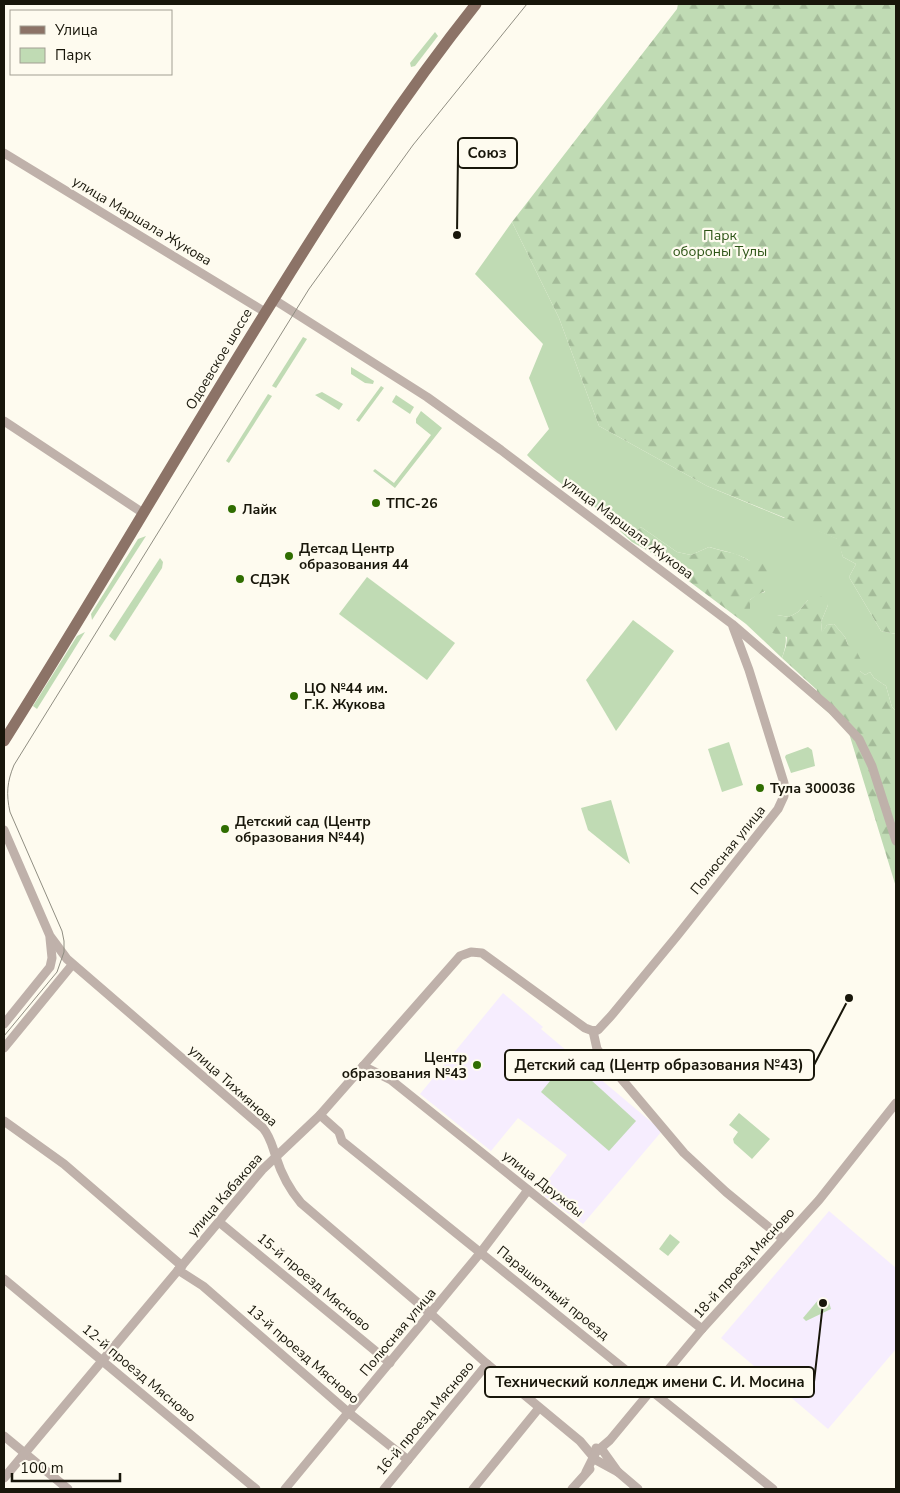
<svg xmlns="http://www.w3.org/2000/svg" width="900" height="1493" font-family="'Nunito Sans',sans-serif">
	<style>
		.education { fill: #f6edfe }
		.green { fill: #c0dbb4 }
		.forest { fill: url(#forest-firs) }
		.lines { fill: none; stroke-linecap: round; stroke-linejoin: round }
		.minor { stroke: #bfb1aa; stroke-width: 9 }
		.major { stroke: #8c7367; stroke-width: 11 }
		.tram { stroke: #908e82; stroke-width: 1 }
		.poi-dot { fill: #2f6d00; stroke: #fefbef; stroke-width: 2 }
		.labels { text-anchor: middle; dominant-baseline: central; stroke-width: 4.5; stroke-linejoin: round; paint-order: stroke }
		.street-label { font-size: 14px; fill: #18160a; stroke: #fefbef }
		.park-label { font-size: 14px; fill: #2d5416; stroke: #fefbef }
		.poi-label { font-size: 14px; font-weight: bold; fill: #18160a; stroke: #fefbef; text-anchor: start }
		.leader { fill: none; stroke: #18160a; stroke-width: 2 }
		.callout-dot { fill: #18160a; stroke: #fefbef; stroke-width: 2 }
		.callout { fill: #fefbef; stroke: #18160a; stroke-width: 2 }
		.callout-label { font-size: 15px; text-anchor: middle; font-weight: bold; fill: #18160a }
	</style>
	<defs>
		<pattern id="forest-firs" width="22" height="20" patternUnits="userSpaceOnUse" patternTransform="scale(1.25)"><rect width="22" height="20" fill="#c0dbb4"/><path d="M5 1l3.5 6h-7zM16 11l3.5 6h-7z" fill="#a4bb99"/></pattern>
	</defs>
	<rect width="100%" height="100%" fill="#fefbef"/>
	<g class="education">
		<path d="M503 993 543 1027 541 1029 662 1131 583 1224 539 1192 567 1155 518 1118 491 1151 420 1094Z"/>
		<path d="M829 1211 896 1268V1349L828 1429 721 1338Z"/>
	</g>
	<g class="green">
		<path d="M435 32 438 36 415 66 411 67 410 63Z"/>
		<path d="M512 222 559 318 599 426 707 486 784 518 786 517 838 539 843 557 856 564 849 577 881 631 896 634V711L892 707 886 686 874 678 870 672 865 675 860 671 848 645 845 637 834 624 827 625 822 633 821 622 828 605 808 600 798 612 789 617 777 615C786 635 789 637 782 658L746 624 750 623V600L757 594 765 592C761 585 756 567 751 562 744 555 720 550 709 547L691 555 677 552 641 527 636 531 627 523C610 522 541 470 527 455L549 429 529 378 543 344 475 274Z"/>
		<path d="M303 337 307 339 276 388 272 386Z"/>
		<path d="M351 367 374 381 373 384 365 383 351 374Z"/>
		<path d="M381 386 384 388 359 422 356 420Z"/>
		<path d="M322 392 343 404 339 410 315 395Z"/>
		<path d="M268 394 272 396 229 463 226 461Z"/>
		<path d="M396 395 414 407 410 414 392 402Z"/>
		<path d="M421 411 442 428 395 488 373 471 375 469 394 483 431 435 416 423V419Z"/>
		<path d="M146 536 92 620 91 614 138 539Z"/>
		<path d="M160 558 163 562 162 568 115 641 109 636Z"/>
		<path d="M367 577 455 643 427 680 339 614Z"/>
		<path d="M633 620 674 651 616 731 586 680Z"/>
		<path d="M85 632 37 709 33 706 77 636Z"/>
		<path d="M729 742 743 785 722 792 708 749Z"/>
		<path d="M808 747 812 750 815 766 791 773 785 757 786 755Z"/>
		<path d="M611 800 630 864 588 830 581 808Z"/>
		<path d="M568 1059 636 1121 609 1151 541 1092Z"/>
		<path d="M739 1113 770 1139 752 1159 734 1143 733 1139 738 1132 729 1125Z"/>
		<path d="M670 1234 680 1242 668 1256 659 1249Z"/>
		<path d="M819 1299 829 1302 831 1309 806 1321 803 1318Z"/>
	</g>
	<g class="forest">
		<path d="M678 4H896V634L881 631 849 577 856 564 843 557 837 539 707 486 599 426 559 318 512 222 677 9Z"/>
		<path d="M620 523H627L636 531 641 527 677 552 691 555 709 547C718 550 729 552 736 554 749 559 748 563 763 562L770 571V587C764 593 757 594 750 600V609L758 616 750 624H746L650 552 632 542 620 531Z"/>
		<path d="M823 596 828 605 821 622 822 632 827 625 834 624 845 637 848 645 856 650 863 664 860 671 865 675 870 672 874 678 886 686 892 707 896 711V887L848 730 815 701 817 690 782 658 786 646 787 637 772 633 768 622 777 615 789 617 798 612 808 600Z"/>
	</g>
	<g class="lines">
		<g class="minor">
			<path d="M4 153 265 312"/>
			<path d="M273 299 427 397 501 450 732 624 831 709 859 739 872 766 896 841"/>
			<path d="M4 421 143 513"/>
			<path d="M4 830 50 936 67 959 263 1128C271 1138 272 1146 276 1157 281 1173 290 1190 301 1203L431 1314 487 1364 580 1441 596 1460 618 1472"/>
			<path d="M4 1024 50 967 52 958 50 938"/>
			<path d="M593 1031 598 1030 611 1016 677 936 778 809 784 796V783L749 670 733 627"/>
			<path d="M593 1031 597 1049 603 1057 684 1153 726 1192 783 1239"/>
			<path d="M4 1048 72 965"/>
			<path d="M363 1066 391 1080 702 1329"/>
			<path d="M320 1115 339 1132 342 1141 773 1489"/>
			<path d="M4 1121 64 1164 182 1266"/>
			<path d="M219 1222 390 1363"/>
			<path d="M178 1270 203 1286 349 1413 408 1460"/>
			<path d="M4 1279 256 1489"/>
			<path d="M4 1436 68 1489"/>
			<path d="M596 1448 603 1451 618 1472 638 1489"/>
			<path d="M586 1472 596 1452 610 1440 702 1329 819 1200 896 1103"/>
			<path d="M4 1478 262 1170 320 1115 460 956 471 952 482 953 585 1028 593 1031"/>
			<path d="M285 1489 481 1252 528 1190"/>
			<path d="M384 1489 487 1364"/>
			<path d="M473 1489 539 1408"/>
			<path d="M572 1489 590 1469"/>
		</g>
		<path class="major" d="M4 741C97 594 184 442 277 294 339 194 403 96 476 4"/>
		<path class="tram" d="M4 1036 57 972 64 952V941L62 931 10 812C6 794 7 782 14 765L309 289 413 145 527 4"/>
	</g>
	<g class="poi-dot">
		<circle cx="376" cy="503" r="5"/>
		<circle cx="232" cy="509" r="5"/>
		<circle cx="289" cy="556" r="5"/>
		<circle cx="240" cy="579" r="5"/>
		<circle cx="294" cy="696" r="5"/>
		<circle cx="760" cy="788" r="5"/>
		<circle cx="225" cy="829" r="5"/>
		<circle cx="477" cy="1065" r="5"/>
	</g>
	<g class="labels">
		<g class="street-label">
			<text transform="translate(142 221) rotate(31)">улица Маршала Жукова</text>
			<text transform="translate(219 359) rotate(-59)">Одоевское шоссе</text>
			<text transform="translate(628 528) rotate(37)">улица Маршала Жукова</text>
			<text transform="translate(728 850) rotate(-51)">Полюсная улица</text>
			<text transform="translate(233 1086) rotate(42)">улица Тихмянова</text>
			<text transform="translate(543 1184) rotate(38)">улица Дружбы</text>
			<text transform="translate(225 1195) rotate(-49)">улица Кабакова</text>
			<text transform="translate(744 1263) rotate(-48)">18-й проезд Мясново</text>
			<text transform="translate(314 1282) rotate(40)">15-й проезд Мясново</text>
			<text transform="translate(553 1293) rotate(39)">Парашютный проезд</text>
			<text transform="translate(398 1332) rotate(-50)">Полюсная улица</text>
			<text transform="translate(303 1354) rotate(41)">13-й проезд Мясново</text>
			<text transform="translate(139 1373) rotate(40)">12-й проезд Мясново</text>
			<text transform="translate(425 1418) rotate(-50)">16-й проезд Мясново</text>
		</g>
		<g class="park-label">
			<text x="720" y="235">Парк<tspan x="720" dy="16">обороны Тулы</tspan></text>
		</g>
		<g class="poi-label">
			<text x="386" y="503">ТПС-26</text>
			<text x="242" y="509">Лайк</text>
			<text x="299" y="548">Детсад Центр<tspan x="299" dy="16">образования 44</tspan></text>
			<text x="250" y="579">СДЭК</text>
			<text x="304" y="688">ЦО №44 им.<tspan x="304" dy="16">Г.К. Жукова</tspan></text>
			<text x="770" y="788">Тула 300036</text>
			<text x="235" y="821">Детский сад (Центр<tspan x="235" dy="16">образования №44)</tspan></text>
			<text x="467" y="1057" text-anchor="end">Центр<tspan x="467" dy="16">образования №43</tspan></text>
		</g>
	</g>
	<path class="leader" d="M457 235L458 153M849 998L814 1065M823 1303L814 1382"/>
	<g class="callout-dot">
		<circle cx="457" cy="235" r="5"/>
		<circle cx="849" cy="998" r="5"/>
		<circle cx="823" cy="1303" r="5"/>
	</g>
	<g class="callout">
		<rect x="458" y="138" width="59" height="30" rx="5"/>
		<rect x="505" y="1050" width="309" height="30" rx="5"/>
		<rect x="485" y="1367" width="329" height="30" rx="5"/>
	</g>
	<g class="callout-label">
		<text x="487" y="158">Союз</text>
		<text x="659" y="1070">Детский сад (Центр образования №43)</text>
		<text x="650" y="1387">Технический колледж имени С. И. Мосина</text>
	</g>
	<rect width="900" height="1493" fill="none" stroke="#18160a" stroke-width="10"/>
	<rect x="10" y="10" width="162" height="65" fill="#fefbef" stroke="#a29f93"/>
	<rect x="20" y="26" width="25" height="8" fill="#8c7367" stroke="#a29f93"/>
	<text x="55" y="35" font-size="15" fill="#18160a">Улица</text>
	<rect x="20" y="48" width="25" height="15" fill="#c0dbb4" stroke="#a29f93"/>
	<text x="55" y="60" font-size="15" fill="#18160a">Парк</text>
	<path d="M12 1473v8h108v-8" fill="none" stroke="#18160a" stroke-width="2.5"/>
	<text x="20" y="1473" font-size="15" fill="#18160a" stroke="#fefbef" stroke-width="4" paint-order="stroke">100 m</text>
</svg>
